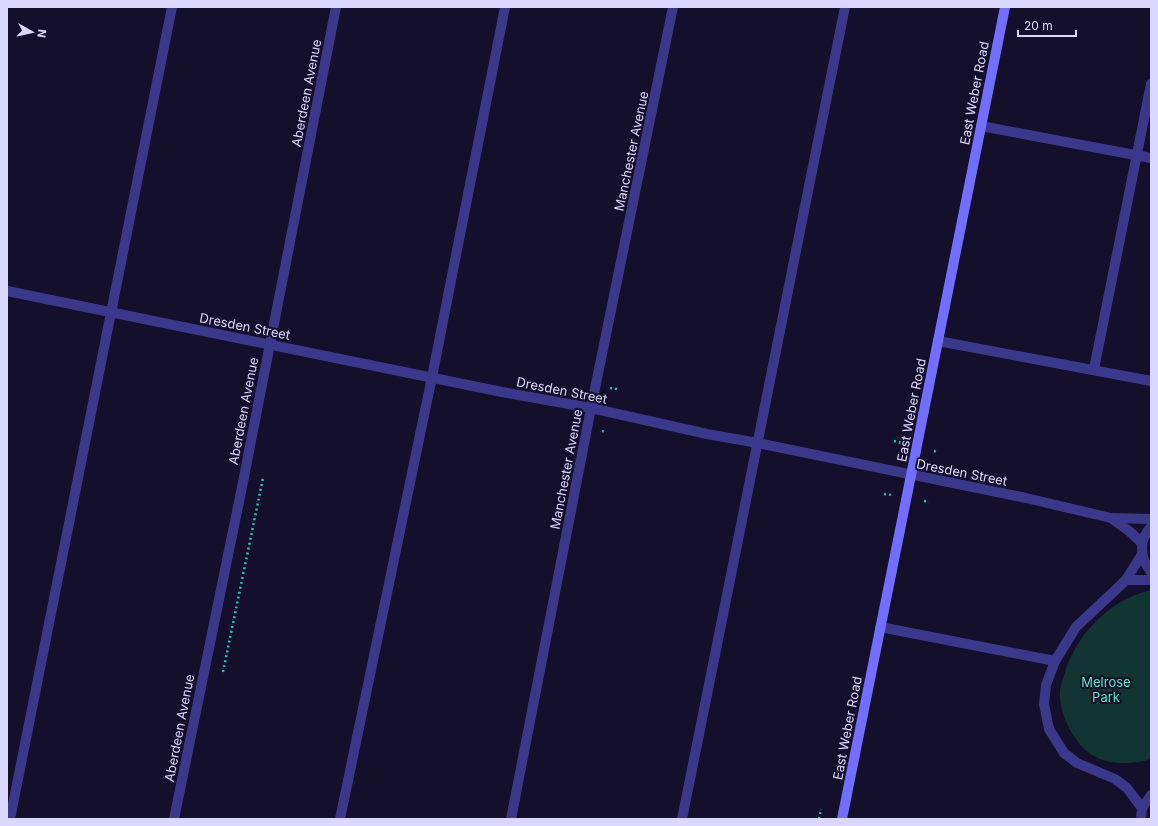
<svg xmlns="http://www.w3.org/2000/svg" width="1158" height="826" font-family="Inter,sans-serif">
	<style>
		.green { fill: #123433 }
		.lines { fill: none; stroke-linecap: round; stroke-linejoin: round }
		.path { stroke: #2ac1b8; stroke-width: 2.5; stroke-dasharray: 2 3; stroke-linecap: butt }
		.lane { stroke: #3b388b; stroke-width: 10 }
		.street { stroke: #3b388b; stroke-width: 10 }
		.secondary { stroke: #726eff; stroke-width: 10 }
		.labels { text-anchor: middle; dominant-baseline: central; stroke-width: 4; stroke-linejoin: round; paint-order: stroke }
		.street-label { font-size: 13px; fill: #dcd7ff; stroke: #140f2a }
		.park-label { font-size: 13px; fill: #5de6c4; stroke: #140f2a }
	</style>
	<rect width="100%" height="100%" fill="#140f2a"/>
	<path class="green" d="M1151 590V759C1136 764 1115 765 1100 759 1076 750 1058 714 1060 690 1061 683 1064 676 1066 669 1079 632 1111 599 1151 590Z"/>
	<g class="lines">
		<g class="path">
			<path d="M610 388 617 389"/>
			<path d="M602 431 607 432"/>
			<path d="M894 441 902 443"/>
			<path d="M934 451 937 452"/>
			<path d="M884 494 892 495"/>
			<path d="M924 501 929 502"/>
			<path d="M223 672 263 478"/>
			<path d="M819 819 821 809"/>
		</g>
		<g class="lane">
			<path d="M981 126 1151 158"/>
			<path d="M938 341 1151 381"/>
			<path d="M1094 369 1151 84"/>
			<path d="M880 627 1055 661"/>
			<path d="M10 819 172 7"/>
			<path d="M340 819 432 377 505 7"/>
			<path d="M682 819 845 7"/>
		</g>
		<g class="street">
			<path d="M7 291 502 392 591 408 707 434 758 443 1026 498 1111 518 1151 519"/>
			<path d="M1111 518 1129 531 1142 543"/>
			<path d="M1151 527C1138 540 1140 558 1151 572"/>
			<path d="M1126 580H1151"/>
			<path d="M1142 808 1127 788 1115 779 1077 763 1064 753 1049 729 1044 704 1046 685 1055 661 1076 627 1126 580 1142 554"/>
			<path d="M174 819 242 487 336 7"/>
			<path d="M511 819 591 408 673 7"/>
			<path d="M1141 819 1142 808 1151 795"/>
		</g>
		<path class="secondary" d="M842 819 1005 7"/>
	</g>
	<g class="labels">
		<g class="street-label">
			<text transform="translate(306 93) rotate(-79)">Aberdeen Avenue</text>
			<text transform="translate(974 93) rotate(-79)">East Weber Road</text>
			<text transform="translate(631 151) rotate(-78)">Manchester Avenue</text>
			<text transform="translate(245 326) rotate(11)">Dresden Street</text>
			<text transform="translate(562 390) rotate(11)">Dresden Street</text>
			<text transform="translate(911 410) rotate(-79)">East Weber Road</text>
			<text transform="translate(243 411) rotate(-79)">Aberdeen Avenue</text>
			<text transform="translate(566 469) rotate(-79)">Manchester Avenue</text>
			<text transform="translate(962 472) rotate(11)">Dresden Street</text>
			<text transform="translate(179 728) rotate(-79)">Aberdeen Avenue</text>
			<text transform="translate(847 728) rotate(-79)">East Weber Road</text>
		</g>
		<g class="park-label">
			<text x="1106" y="682">Melrose<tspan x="1106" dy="15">Park</tspan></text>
		</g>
	</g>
	<rect width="1158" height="826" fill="none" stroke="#dcd7ff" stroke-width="16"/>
	<g transform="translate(32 32) rotate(98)" stroke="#140f2a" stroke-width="3" paint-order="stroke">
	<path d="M0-3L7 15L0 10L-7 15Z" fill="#dcd7ff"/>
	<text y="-6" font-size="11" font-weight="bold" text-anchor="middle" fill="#dcd7ff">N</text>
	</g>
	<path d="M1018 30v6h58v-6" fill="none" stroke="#dcd7ff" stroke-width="2"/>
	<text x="1024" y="30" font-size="12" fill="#dcd7ff" stroke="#140f2a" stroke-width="3" paint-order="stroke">20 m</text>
</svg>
